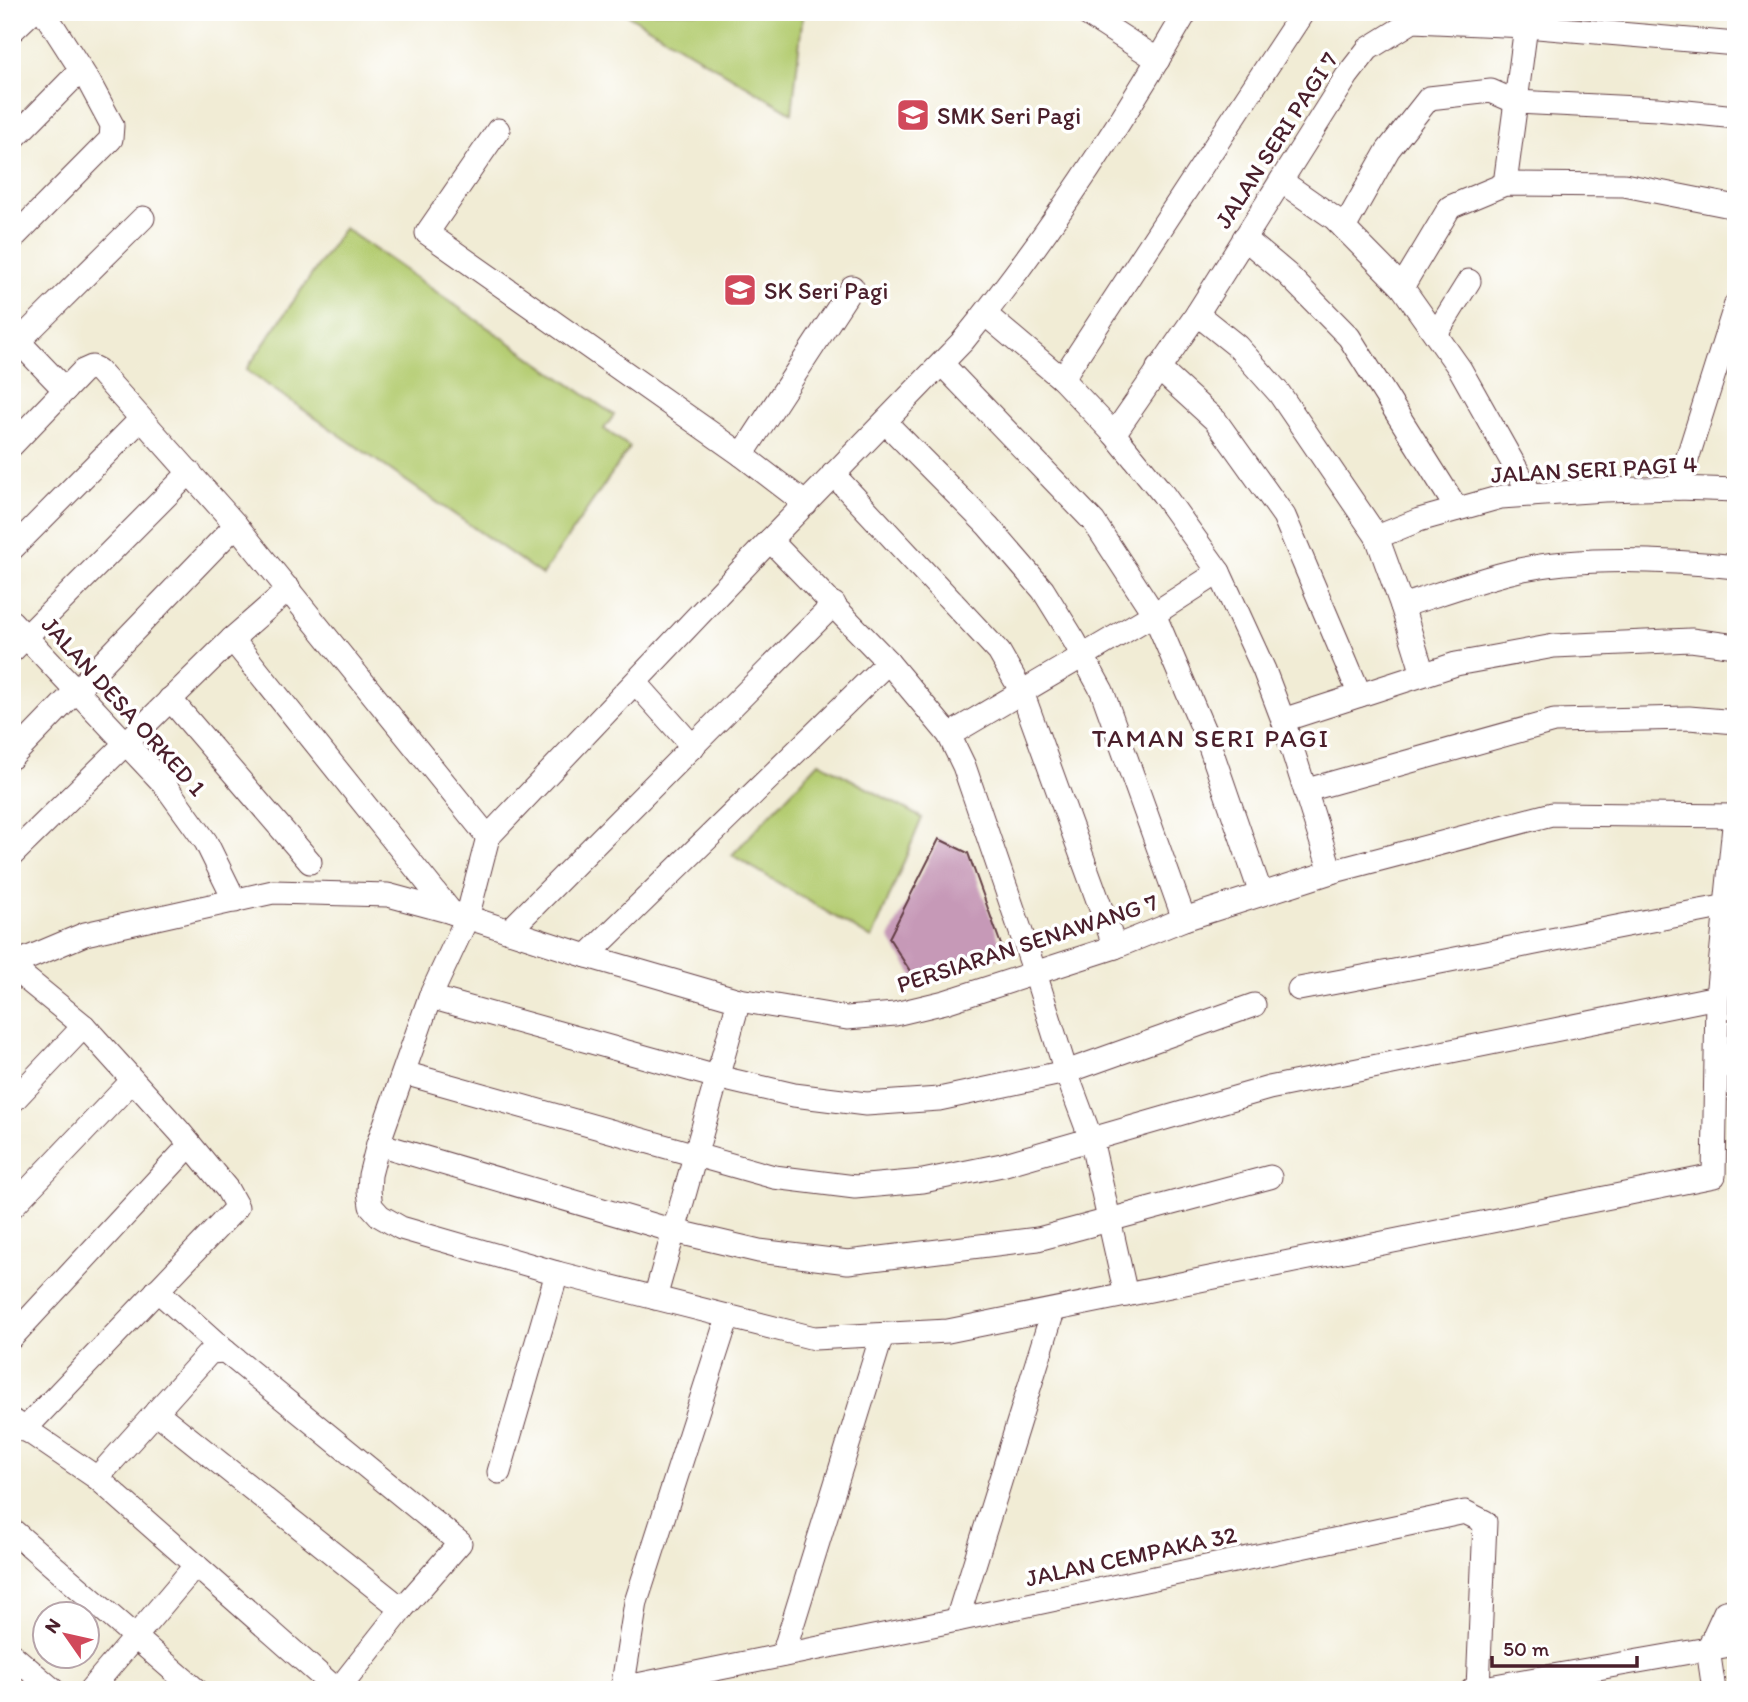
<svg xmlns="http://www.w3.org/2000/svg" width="1748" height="1702" font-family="Itim,sans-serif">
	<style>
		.green { fill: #b4cc71; stroke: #7f764e; stroke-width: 2 }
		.building { fill: #c699b7 }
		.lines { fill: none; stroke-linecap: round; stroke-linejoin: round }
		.minor-casing { stroke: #633e44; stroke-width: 25 }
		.minor { stroke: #fff; stroke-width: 23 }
		.labels { text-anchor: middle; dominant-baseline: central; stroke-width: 7; stroke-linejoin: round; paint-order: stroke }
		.poi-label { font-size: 24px; fill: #4a1f2b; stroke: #fff; text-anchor: start }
		.street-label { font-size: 24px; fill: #4a1f2b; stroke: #fff }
		.neighbourhood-label { font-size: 26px; letter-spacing: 2px; fill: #4a1f2b; stroke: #fff }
	</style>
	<rect width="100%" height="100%" fill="#fff"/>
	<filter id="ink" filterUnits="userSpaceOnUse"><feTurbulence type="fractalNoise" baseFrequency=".0143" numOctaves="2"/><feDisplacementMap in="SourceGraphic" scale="14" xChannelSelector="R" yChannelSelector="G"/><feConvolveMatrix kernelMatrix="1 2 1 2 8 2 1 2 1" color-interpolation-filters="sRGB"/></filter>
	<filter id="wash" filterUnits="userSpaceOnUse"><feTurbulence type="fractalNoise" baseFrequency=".00686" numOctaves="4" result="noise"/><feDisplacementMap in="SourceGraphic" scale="28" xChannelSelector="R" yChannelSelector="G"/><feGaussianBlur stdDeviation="1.57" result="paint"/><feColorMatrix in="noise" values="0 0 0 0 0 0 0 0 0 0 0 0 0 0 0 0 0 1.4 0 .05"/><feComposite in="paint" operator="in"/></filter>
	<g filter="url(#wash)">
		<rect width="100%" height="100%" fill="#f1ecd5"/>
		<g class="green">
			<path d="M623 12H803L792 113Z"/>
			<path d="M344 228 614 415 604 429 630 447 542 575 246 370Z"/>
			<path d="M819 762 922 818 872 939 732 855Z"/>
		</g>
		<g id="blocks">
			<path class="building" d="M939 839 968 853 1005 956 917 982 889 938Z"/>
		</g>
	</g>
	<g filter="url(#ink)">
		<use href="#blocks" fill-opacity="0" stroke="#633e44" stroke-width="2"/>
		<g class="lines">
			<defs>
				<g id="minor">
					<path d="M1084 12 1158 60"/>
					<path d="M1186 12C1120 126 1046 239 963 341L770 540 488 837 467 918 430 997 378 1144 370 1175 369 1191 371 1206 380 1216 401 1228 557 1273 814 1338 948 1331 1714 1176 1717 997 1735 816"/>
					<path d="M12 31 32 12"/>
					<path d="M498 130 427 233 742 455 852 287"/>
					<path d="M12 140 81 70"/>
					<path d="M1281 181 1334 218 1402 287 1460 369 1531 495"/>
					<path d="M1505 184 1526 26"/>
					<path d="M1344 228 1388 150 1429 98 1491 91 1516 102 1657 109 1736 117"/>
					<path d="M1244 238 1287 274 1349 337 1457 509"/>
					<path d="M12 239 111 139 112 125 89 82 44 12"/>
					<path d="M1402 287 1450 207 1505 184 1624 185 1736 207"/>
					<path d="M985 314 1062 379 1114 434 1163 494 1219 572 1264 670 1283 720 1331 872"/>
					<path d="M1197 314 1237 346 1279 393 1377 537 1402 606 1423 674"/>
					<path d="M1436 334 1469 281"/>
					<path d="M19 342 65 390"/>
					<path d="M12 348 143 218"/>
					<path d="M942 364 1094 522 1154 614 1207 738 1261 894"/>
					<path d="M1158 368 1216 421 1284 516 1360 695"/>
					<path d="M1062 379 1303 12"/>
					<path d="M885 422 988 526 1043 590 1074 640 1102 691 1184 919"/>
					<path d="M1114 434 1197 314 1347 76 1368 49 1413 21 1526 26 1736 44"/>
					<path d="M12 445 83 371 92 367 98 370 236 525 488 837"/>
					<path d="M742 455 806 504"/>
					<path d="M833 474 999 652 1022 692 1115 947"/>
					<path d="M1678 488 1736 304"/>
					<path d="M1377 537 1419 520 1501 497 1604 490 1678 488 1736 490"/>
					<path d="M770 540 888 662 949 735 964 766 1035 973 1066 1072 1091 1139 1126 1295"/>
					<path d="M12 549 141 419"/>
					<path d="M1402 606C1439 594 1477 580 1515 571 1582 555 1668 560 1736 567"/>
					<path d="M12 622 164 784 206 842 235 901"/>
					<path d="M232 639 451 912"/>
					<path d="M12 651 190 472"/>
					<path d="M636 683 693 747"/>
					<path d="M170 699 310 862"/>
					<path d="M1283 720 1456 664 1554 646 1691 640 1736 646"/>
					<path d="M949 735 1154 614 1219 572"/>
					<path d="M12 757 236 525"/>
					<path d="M1307 790 1554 721 1689 718 1736 722"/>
					<path d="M12 855 232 639 289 589"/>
					<path d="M509 931 834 604"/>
					<path d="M587 956 888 662"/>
					<path d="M13 968 84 1026 179 1131 227 1189 237 1207 24 1430"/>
					<path d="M12 969 21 961 85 934 273 892 388 895 451 912 587 956 739 1000 847 1018 895 1014 945 1002 1115 947 1184 919 1331 872 1552 814 1736 816"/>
					<path d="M1299 989C1442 963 1584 932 1727 906"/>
					<path d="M430 997 717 1077 794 1095 866 1104 939 1099 1066 1072 1254 1005"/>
					<path d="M404 1073 774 1177 855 1187 923 1181 1002 1165 1269 1088 1717 997"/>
					<path d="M12 1102 84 1026"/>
					<path d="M378 1144 674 1231 759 1251 848 1262 1038 1239 1270 1177"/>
					<path d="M12 1207 132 1081"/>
					<path d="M157 1290 225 1351 460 1543 402 1609 338 1690"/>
					<path d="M655 1298 739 1000"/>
					<path d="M12 1337 190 1145"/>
					<path d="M156 1412 402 1609"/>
					<path d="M15 1422 97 1478 337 1690"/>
					<path d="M499 1472 557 1273"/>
					<path d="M97 1478 210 1352 225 1351"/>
					<path d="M12 1530 196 1690"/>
					<path d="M957 1620 1053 1311"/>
					<path d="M12 1655 53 1690"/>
					<path d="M783 1655 882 1335"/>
					<path d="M622 1688 957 1620 1465 1512 1485 1522 1478 1688"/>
					<path d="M90 1690 196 1565"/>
					<path d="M622 1690 636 1602 728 1316"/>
					<path d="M1472 1690 1736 1644"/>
					<path d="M1714 1690 1708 1649 1725 1612 1736 1610"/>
				</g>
			</defs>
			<use href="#minor" class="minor-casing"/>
			<use href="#minor" class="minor"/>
		</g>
	</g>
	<defs>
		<symbol id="school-square" viewBox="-11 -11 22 22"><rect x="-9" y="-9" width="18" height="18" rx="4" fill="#d1495b" stroke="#fff"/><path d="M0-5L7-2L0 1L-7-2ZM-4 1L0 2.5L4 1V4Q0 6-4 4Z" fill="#fff"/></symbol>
	</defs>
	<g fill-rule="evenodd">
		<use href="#school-square" x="894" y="96" width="38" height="38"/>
		<use href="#school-square" x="721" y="271" width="38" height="38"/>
	</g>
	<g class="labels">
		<g class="poi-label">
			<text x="937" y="115">SMK Seri Pagi</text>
			<text x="764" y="290">SK Seri Pagi</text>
		</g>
		<g class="street-label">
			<text transform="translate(1276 140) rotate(-57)">JALAN SERI PAGI 7</text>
			<text transform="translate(1594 469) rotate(-3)">JALAN SERI PAGI 4</text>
			<text transform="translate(124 706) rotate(48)">JALAN DESA ORKED 1</text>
			<text transform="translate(1027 943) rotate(-18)">PERSIARAN SENAWANG 7</text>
			<text transform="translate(1131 1556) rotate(-12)">JALAN CEMPAKA 32</text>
		</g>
		<g class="neighbourhood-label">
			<text x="1211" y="738">TAMAN SERI PAGI</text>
		</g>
	</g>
	<rect width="1748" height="1702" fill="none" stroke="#fff" stroke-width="42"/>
	<g transform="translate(66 1635) rotate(304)"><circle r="33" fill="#ffffff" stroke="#b7a5aa" stroke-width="2"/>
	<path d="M0-5L12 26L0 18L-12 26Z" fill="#d1495b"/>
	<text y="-10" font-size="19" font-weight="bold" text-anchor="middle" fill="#4a1f2b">N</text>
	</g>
	<path d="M1492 1656v10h145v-10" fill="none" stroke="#4a1f2b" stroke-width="3.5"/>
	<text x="1503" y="1656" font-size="21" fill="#4a1f2b" stroke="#ffffff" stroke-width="5" paint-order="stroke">50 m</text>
</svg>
